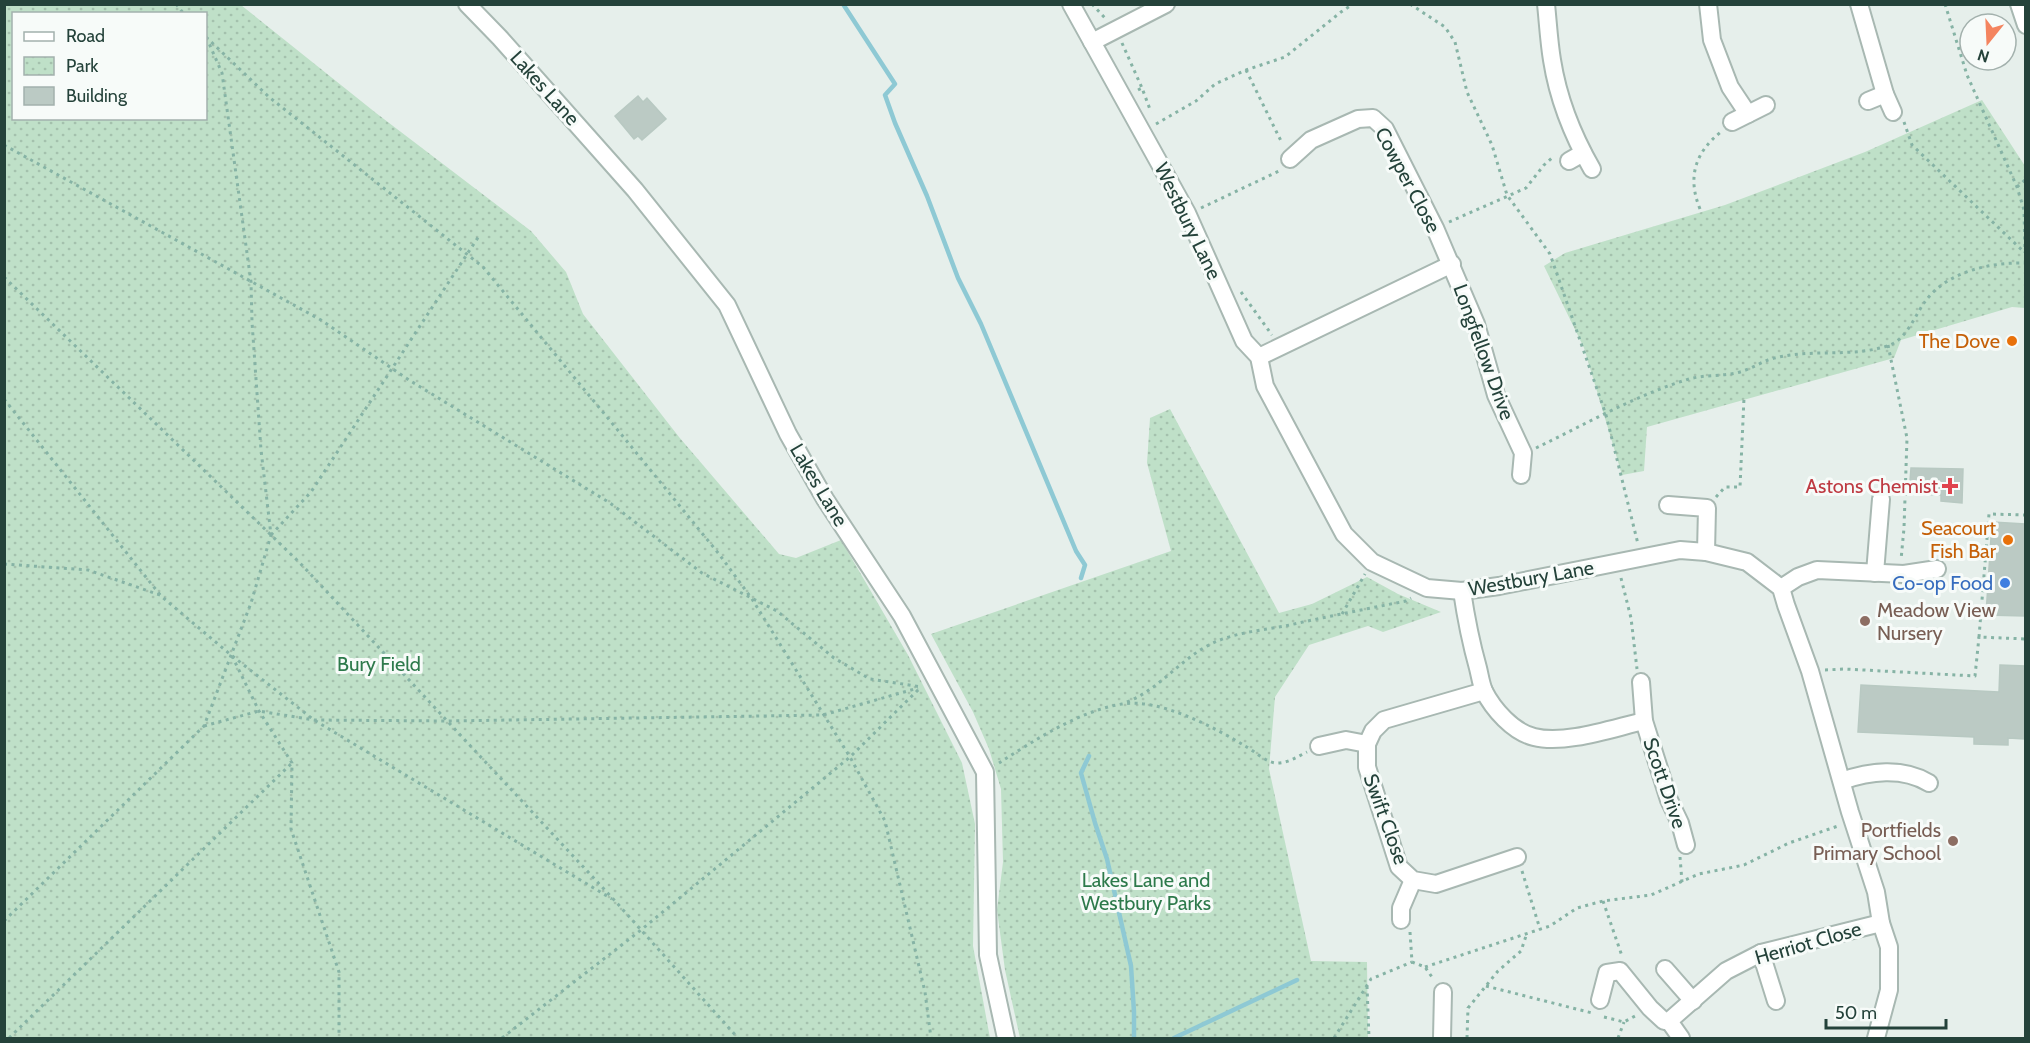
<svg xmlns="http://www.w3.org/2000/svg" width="2030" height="1043" font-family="Cabin,sans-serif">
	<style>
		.park { fill: url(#park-dots); fill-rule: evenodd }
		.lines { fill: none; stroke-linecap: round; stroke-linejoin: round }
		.stream { stroke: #8ec9d4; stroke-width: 4.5 }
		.building { fill: #bbcac4; stroke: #b8c9c2; stroke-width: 1.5 }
		.minor-casing { stroke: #a8b8b2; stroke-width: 20 }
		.path { stroke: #86b3a5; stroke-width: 3; stroke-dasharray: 3 4.5; stroke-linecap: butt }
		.minor { stroke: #fff; stroke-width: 16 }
		.food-dot { fill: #e8710a; stroke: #f7fbf9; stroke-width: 2 }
		.health-dot { fill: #e0444e; stroke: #f7fbf9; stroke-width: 2 }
		.shop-dot { fill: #3f7fe0; stroke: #f7fbf9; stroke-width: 2 }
		.education-dot { fill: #8d6e63; stroke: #f7fbf9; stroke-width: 2 }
		.labels { text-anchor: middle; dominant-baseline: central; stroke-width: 6; stroke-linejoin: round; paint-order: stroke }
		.street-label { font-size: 20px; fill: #24423a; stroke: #f7fbf9 }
		.food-label { font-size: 20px; fill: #c56008; stroke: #f7fbf9; text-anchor: end }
		.health-label { font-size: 20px; fill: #be3a42; stroke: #f7fbf9; text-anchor: end }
		.shop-label { font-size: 20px; fill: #366cbe; stroke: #f7fbf9; text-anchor: end }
		.education-label { font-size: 20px; fill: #785e54; stroke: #f7fbf9; text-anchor: start }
		.park-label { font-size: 20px; fill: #2d7a4b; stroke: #f7fbf9 }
	</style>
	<defs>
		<pattern id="park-dots" width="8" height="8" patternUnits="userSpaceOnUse" patternTransform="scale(1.5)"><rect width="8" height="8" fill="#bfe0c8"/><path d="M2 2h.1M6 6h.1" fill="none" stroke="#a4c1ad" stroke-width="1.8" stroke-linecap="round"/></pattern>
	</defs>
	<rect width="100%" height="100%" fill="#e6efeb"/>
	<g class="park">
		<path d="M5 4 241 5 376 113 531 231 566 272 583 314 679 437 779 554 796 558 841 540 908 655 962 763 975 824 973 946 990 1038H5ZM14 14H206V118H14Z"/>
		<path d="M1982 100 2025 166V308L2012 307 1901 340 1894 358 1647 427 1644 471 1622 475 1584 348 1544 266 1565 253 1725 205 1865 152Z"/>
		<path d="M1170 409 1279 613 1312 604 1367 577 1398 594 1441 612 1383 632 1368 626 1309 645 1275 697 1269 769 1311 961 1367 962 1368 1038H1020L1005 970 997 910 1003 862 1001 789 989 749 973 712 931 634 1171 551 1147 463 1150 418Z"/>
	</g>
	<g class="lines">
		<g class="stream">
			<path d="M843 4 895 84 885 95 895 123 927 196 958 278 981 324 1076 551 1085 565 1081 578"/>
			<path d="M1089 756 1081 773 1095 823 1107 859 1131 966 1134 1012V1038"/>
			<path d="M1174 1038 1297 980"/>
		</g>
	</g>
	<g class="building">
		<path d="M638 96 643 102 647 98 666 119 642 140 638 136 634 139 615 116Z"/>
		<path d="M1911 468 1963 469 1962 503 1941 501V495L1909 494Z"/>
		<path d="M1992 522 2025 524V616L1986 615Z"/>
		<path d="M2000 665 2025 666V739L2008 738V745L1974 744V737L1858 732 1861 685 1999 692Z"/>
	</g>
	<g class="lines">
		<defs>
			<g id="minor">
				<path d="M467 4 500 38 635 190 727 305 788 434 825 499 902 616 985 772 988 955 1006 1038"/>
				<path d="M1071 4 1187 213 1244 341 1259 357 1265 386 1344 534 1372 562 1427 588 1462 591 1499 586 1680 550 1706 552 1747 562 1781 588 1786 605 1810 671 1850 812 1876 892 1881 923 1889 947V990L1876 1038"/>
				<path d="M1546 4C1548 23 1549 42 1552 60 1558 98 1573 136 1592 169"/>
				<path d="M1708 4 1712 40 1730 87 1748 114"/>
				<path d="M1859 4 1885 94 1893 112"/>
				<path d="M2019 4 2026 25"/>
				<path d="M1092 42 1166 4"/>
				<path d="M1868 101 1885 94"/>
				<path d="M1732 122 1766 105"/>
				<path d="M1290 159 1311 140 1358 119 1373 118 1385 129 1435 228 1476 324 1496 395 1523 453 1521 475"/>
				<path d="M1569 161 1583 153"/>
				<path d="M1259 357 1452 264"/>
				<path d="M1668 505 1707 508 1706 552"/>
				<path d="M1875 573 1881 499"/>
				<path d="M1781 588 1798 577 1817 570 1904 574 1937 569"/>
				<path d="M1462 591C1466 618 1471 643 1478 668 1480 676 1481 684 1484 691 1493 709 1513 732 1534 737 1565 745 1613 728 1644 721"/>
				<path d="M1641 682 1644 721 1669 800 1680 823 1686 845"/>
				<path d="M1484 691 1384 720 1373 731 1367 744V767L1399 867 1413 880 1436 884 1517 857"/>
				<path d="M1319 746 1346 740 1367 744"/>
				<path d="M1842 781C1869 771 1903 767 1929 783"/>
				<path d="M1401 920V908L1413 880"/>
				<path d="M1761 953 1776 1001"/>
				<path d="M1665 969 1693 1001"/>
				<path d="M1600 1000 1607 973 1620 971 1650 1008 1664 1021H1669"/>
				<path d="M1442 1038 1443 992"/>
				<path d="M1681 1038 1669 1021 1726 971 1761 953 1881 923"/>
			</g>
		</defs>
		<use href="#minor" class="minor-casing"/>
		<g class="path">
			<path d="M176 4 184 14"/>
			<path d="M1092 4 1105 18"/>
			<path d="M1410 4 1445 27 1455 42 1467 92 1492 145 1507 195 1550 254 1606 415 1638 544"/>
			<path d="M1945 4 1967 75 2017 187 2024 210 2025 253"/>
			<path d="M206 37 269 97 483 267 621 434 719 554 752 599 850 757 885 821 925 992 931 1038"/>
			<path d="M1122 43 1142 88"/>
			<path d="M1246 70 1282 143"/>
			<path d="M1138 90 1142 88 1151 112"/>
			<path d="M1904 122 1912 145 2024 252"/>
			<path d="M1156 124 1196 101 1215 84 1246 70 1285 57 1341 12 1353 4"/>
			<path d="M4 145 321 320 409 380 610 503 702 573 777 611 834 658 870 679 922 687"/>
			<path d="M2017 187 2026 179"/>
			<path d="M1201 208 1279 171"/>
			<path d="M1700 209C1687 177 1695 152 1722 131"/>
			<path d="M1449 222 1526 188 1544 165 1553 157"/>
			<path d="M4 277 300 563 616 902 738 1038"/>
			<path d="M1241 292 1272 335"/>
			<path d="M1888 345 1907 438 1904 528 1901 560"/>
			<path d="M4 399 161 596 231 655 314 720 612 899"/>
			<path d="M1536 448C1586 424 1636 395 1689 379 1707 374 1726 377 1743 371 1752 368 1760 363 1768 360 1807 347 1851 359 1890 345 1906 339 1915 316 1924 303 1945 272 1990 262 2026 263"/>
			<path d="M1716 497 1725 487H1740L1744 398"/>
			<path d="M2026 515 1989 514 1979 637 2026 639"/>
			<path d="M271 535 311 492 479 236"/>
			<path d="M4 564 88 570 160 595"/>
			<path d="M1621 578 1631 618 1637 669"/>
			<path d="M1342 614 1365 574"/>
			<path d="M232 656 259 711 292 763 291 829 339 972V1038"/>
			<path d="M1825 670 1845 669 1975 676 1979 637"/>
			<path d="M1127 702C1160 689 1181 658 1213 643 1234 633 1262 630 1285 626 1325 617 1366 609 1406 601L1411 598"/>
			<path d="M204 726 259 711 314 720 448 721 823 715 918 688"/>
			<path d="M999 763C1035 740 1079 711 1122 704 1159 698 1214 727 1245 746 1255 751 1266 763 1277 763 1288 763 1297 757 1307 752"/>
			<path d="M1680 857 1682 882"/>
			<path d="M1522 871 1540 929"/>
			<path d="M1603 901 1622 956"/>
			<path d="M4 921 204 726 251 603 271 535 261 450 252 322 251 282 222 73 208 41"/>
			<path d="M1410 932 1412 962 1425 967 1434 980"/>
			<path d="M1425 967 1550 926 1577 908 1603 901 1651 895 1699 874 1744 865 1789 843 1838 826"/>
			<path d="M1367 986 1369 1038"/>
			<path d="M1486 986 1592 1013"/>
			<path d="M1604 1017 1624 1022 1637 1015"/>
			<path d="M9 1038 292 763"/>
			<path d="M502 1038 641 930 850 757 919 689"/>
			<path d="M1334 1038 1371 979 1412 962"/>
			<path d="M1467 1038 1468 1008 1498 971 1521 951 1527 933"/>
			<path d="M1618 1038 1624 1022"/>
		</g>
		<use href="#minor" class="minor"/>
	</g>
	<g class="food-dot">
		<circle cx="2012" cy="341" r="6"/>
		<circle cx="2008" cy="540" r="6"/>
	</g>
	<path class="health-dot" d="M1947 477h6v6h6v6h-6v6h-6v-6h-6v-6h6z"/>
	<circle class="shop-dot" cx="2005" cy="583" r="6"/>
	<g class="education-dot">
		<circle cx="1865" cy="621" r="6"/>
		<circle cx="1953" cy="841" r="6"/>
	</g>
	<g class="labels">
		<g class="street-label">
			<text transform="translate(545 88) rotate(48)">Lakes Lane</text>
			<text transform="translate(1408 180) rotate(62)">Cowper Close</text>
			<text transform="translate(1188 221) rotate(64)">Westbury Lane</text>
			<text transform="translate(1484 352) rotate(70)">Longfellow Drive</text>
			<text transform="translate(819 485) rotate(59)">Lakes Lane</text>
			<text transform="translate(1531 578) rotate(-10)">Westbury Lane</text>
			<text transform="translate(1665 783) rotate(71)">Scott Drive</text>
			<text transform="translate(1386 819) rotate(70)">Swift Close</text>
			<text transform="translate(1808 943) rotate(-16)">Herriot Close</text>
		</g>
		<g class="food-label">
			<text x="2000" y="341">The Dove</text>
			<text x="1996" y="528">Seacourt<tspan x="1996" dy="23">Fish Bar</tspan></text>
		</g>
		<g class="health-label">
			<text x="1938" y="486">Astons Chemist</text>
		</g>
		<g class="shop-label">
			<text x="1993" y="583">Co-op Food</text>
		</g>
		<g class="education-label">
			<text x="1877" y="610">Meadow View<tspan x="1877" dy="23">Nursery</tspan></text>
			<text x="1941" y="830" text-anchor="end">Portfields<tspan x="1941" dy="23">Primary School</tspan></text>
		</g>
		<g class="park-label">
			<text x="379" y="664">Bury Field</text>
			<text x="1146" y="880">Lakes Lane and<tspan x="1146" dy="23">Westbury Parks</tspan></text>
		</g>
	</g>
	<rect width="2030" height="1043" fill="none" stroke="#24423a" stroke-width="12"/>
	<rect x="12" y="12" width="195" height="108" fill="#f7fbf9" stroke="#a3b1ad" stroke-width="1.5"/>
	<rect x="24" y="32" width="30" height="9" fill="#ffffff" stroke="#a3b1ad" stroke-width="1.5"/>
	<text x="66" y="42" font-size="18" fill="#24423a">Road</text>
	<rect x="24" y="57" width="30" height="18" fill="url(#park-dots)" stroke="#a3b1ad" stroke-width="1.5"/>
	<text x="66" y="72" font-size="18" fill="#24423a">Park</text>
	<rect x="24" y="87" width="30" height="18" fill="#bbcac4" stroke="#a3b1ad" stroke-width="1.5"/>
	<text x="66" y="102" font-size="18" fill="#24423a">Building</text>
	<g transform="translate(1988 42) rotate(198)"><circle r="28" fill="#f7fbf9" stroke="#a3b1ad" stroke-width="1.5"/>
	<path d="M0-4.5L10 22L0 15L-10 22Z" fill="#f4845f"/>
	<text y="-9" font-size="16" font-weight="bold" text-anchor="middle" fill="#24423a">N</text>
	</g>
	<path d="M1826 1019v9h120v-9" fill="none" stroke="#24423a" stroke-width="3"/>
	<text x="1835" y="1019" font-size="18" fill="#24423a" stroke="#f7fbf9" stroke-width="4.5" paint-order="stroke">50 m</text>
</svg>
